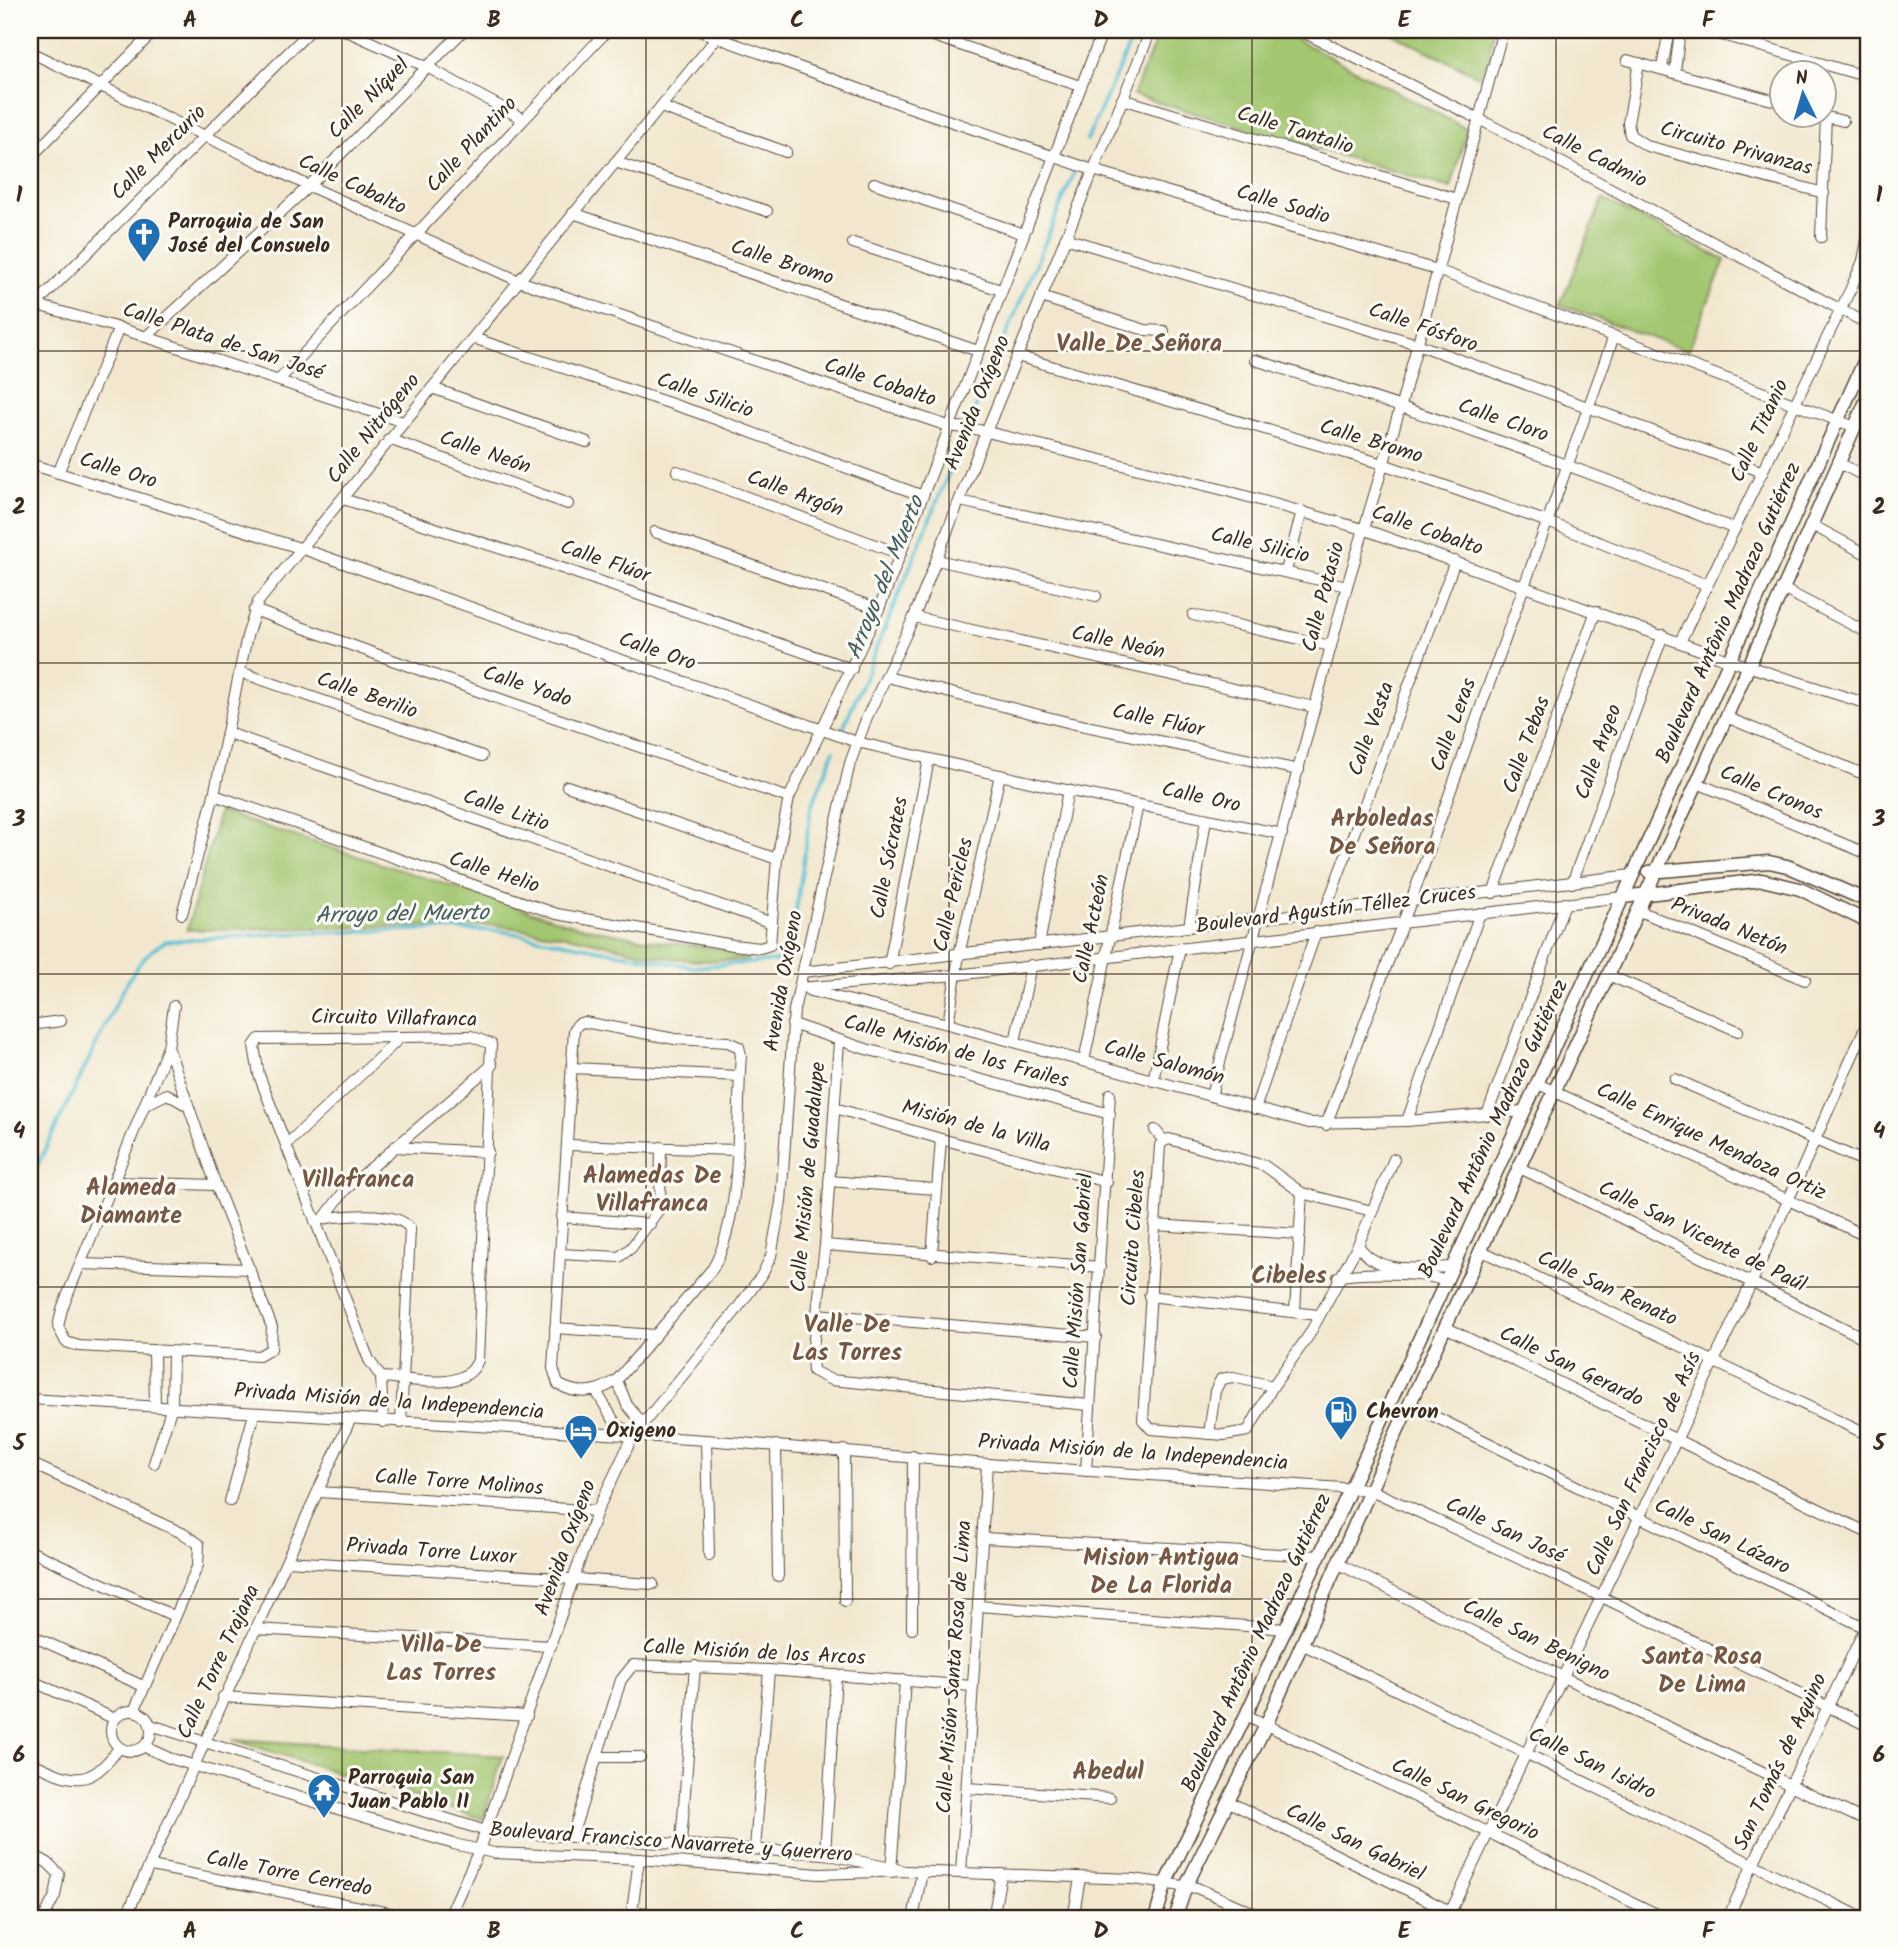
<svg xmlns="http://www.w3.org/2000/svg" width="1898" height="1949" font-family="Kalam,sans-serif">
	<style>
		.green { fill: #a3c66f; stroke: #6f7846; stroke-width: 2 }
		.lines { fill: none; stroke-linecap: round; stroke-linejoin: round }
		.stream { stroke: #54bed1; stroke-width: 3.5 }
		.minor-casing { stroke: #564638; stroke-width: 12 }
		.tertiary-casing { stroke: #564638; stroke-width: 15 }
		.minor { stroke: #fff; stroke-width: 10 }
		.tertiary { stroke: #fff; stroke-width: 12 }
		.grid { fill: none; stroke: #3b2a1e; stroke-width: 2; stroke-opacity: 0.55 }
		.labels { text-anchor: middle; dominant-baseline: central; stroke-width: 6; stroke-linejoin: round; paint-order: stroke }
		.street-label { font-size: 21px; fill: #3b2a1e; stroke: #fdfcf7 }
		.poi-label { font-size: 21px; font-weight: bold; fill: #3b2a1e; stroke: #fdfcf7; text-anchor: start }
		.water-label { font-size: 23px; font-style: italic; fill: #445e5d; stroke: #fdfcf7 }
		.quarter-label { font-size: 24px; font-weight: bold; fill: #765742; stroke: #fdfcf7 }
		.neatline { fill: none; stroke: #3b2a1e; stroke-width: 2.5 }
		.grid-label { font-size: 23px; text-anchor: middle; font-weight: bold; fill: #3b2a1e }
	</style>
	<rect width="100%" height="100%" fill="#fdfcf7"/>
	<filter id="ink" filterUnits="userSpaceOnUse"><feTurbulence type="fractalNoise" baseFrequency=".0143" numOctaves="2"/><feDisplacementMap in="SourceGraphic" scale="14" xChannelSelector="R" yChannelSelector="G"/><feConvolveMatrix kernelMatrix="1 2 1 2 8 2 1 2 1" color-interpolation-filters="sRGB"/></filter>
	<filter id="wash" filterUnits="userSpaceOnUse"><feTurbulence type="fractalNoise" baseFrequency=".00686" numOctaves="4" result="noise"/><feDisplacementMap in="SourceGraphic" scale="28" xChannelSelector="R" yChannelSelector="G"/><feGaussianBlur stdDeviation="1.57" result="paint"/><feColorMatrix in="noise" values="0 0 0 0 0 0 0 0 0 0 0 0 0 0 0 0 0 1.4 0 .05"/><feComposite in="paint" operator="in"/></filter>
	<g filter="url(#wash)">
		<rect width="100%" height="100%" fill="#f2e7ce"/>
		<g class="green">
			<path d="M1160 30H1279L1467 129 1451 188 1133 95Z"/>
			<path d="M1385 30H1493L1489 58 1480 77Z"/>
			<path d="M1603 199 1725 260 1688 351 1560 305Z"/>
			<path d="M219 812 576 926 656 941 746 952 748 960 696 961 656 956 573 937 495 925 187 930Z"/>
			<path d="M232 1739 503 1756 483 1819Z"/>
		</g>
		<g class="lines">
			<g class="stream">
				<path d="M1087 140 1136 30"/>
				<path d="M972 417 1074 173"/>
				<path d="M843 729 962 441"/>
				<path d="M30 1181 122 991C134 971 144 952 166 941L277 934 447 929 501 931 693 967 776 961 792 938 811 809 834 750"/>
			</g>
		</g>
	</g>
	<g filter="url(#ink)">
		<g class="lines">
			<defs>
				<g id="minor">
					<path d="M344 30 427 67 523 119"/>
					<path d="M697 30 903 105 1093 170 1437 270 1855 427"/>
					<path d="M916 30 1080 86"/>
					<path d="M1299 30 1479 119 1868 324"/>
					<path d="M1705 30 1868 77"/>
					<path d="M30 52 309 186 519 281 948 426 975 429 1220 489 1363 529 1728 660 1868 704"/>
					<path d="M1627 60 1783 103"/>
					<path d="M1639 63 1628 123 1630 135 1647 146 1824 193"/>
					<path d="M1662 68 1669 30"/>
					<path d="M1675 72 1680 30"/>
					<path d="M1122 99 1457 199"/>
					<path d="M661 107 786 152"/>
					<path d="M1823 116 1843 121"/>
					<path d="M30 158 155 30"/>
					<path d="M615 162 767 211"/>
					<path d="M874 183 1024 234"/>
					<path d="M573 213 978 351"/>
					<path d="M1821 237 1826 116"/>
					<path d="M1065 238 1417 344 1763 472"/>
					<path d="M853 243 1001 290"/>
					<path d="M1041 297 1145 330 1164 331"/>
					<path d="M30 303 119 328 403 422"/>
					<path d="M35 305 311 30"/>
					<path d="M146 337 309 186 464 30"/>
					<path d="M473 338 699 413 923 496"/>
					<path d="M1017 356 1383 464 1548 522 1707 585"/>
					<path d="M1255 360C1418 410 1577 467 1735 529"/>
					<path d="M279 380 608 30"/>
					<path d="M432 388 587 442"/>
					<path d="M389 439 568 504"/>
					<path d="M1839 463 1868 478"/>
					<path d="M30 464 303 549 857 742 1056 788 1282 834"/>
					<path d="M677 471 900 554"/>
					<path d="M58 473 119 328"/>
					<path d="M343 499 547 563 852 669"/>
					<path d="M960 501 1347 586"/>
					<path d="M1810 524 1868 555"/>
					<path d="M655 532 879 609"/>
					<path d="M937 560 1096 596"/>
					<path d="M1286 571 1302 511"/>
					<path d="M1781 588 1868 633"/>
					<path d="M254 610 500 699 789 798"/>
					<path d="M1193 615 1331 646"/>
					<path d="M914 617 1314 707"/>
					<path d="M1680 642 1852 286 1863 261 1868 235"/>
					<path d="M240 672 482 756"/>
					<path d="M887 677 1071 723 1299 770"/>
					<path d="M1726 717 1868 776"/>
					<path d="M228 733 772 923"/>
					<path d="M1697 783 1868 854"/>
					<path d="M567 786 777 859"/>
					<path d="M214 795 557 914 733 945 760 948 770 945 777 859 789 798 879 609 1103 30"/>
					<path d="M1572 883 1663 635"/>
					<path d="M1493 893 1596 611"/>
					<path d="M1637 910 1805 980"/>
					<path d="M1325 911 1455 561"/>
					<path d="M182 914 214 795 247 636 258 602 723 30"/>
					<path d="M1189 927 1206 819"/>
					<path d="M1039 945 1068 790"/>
					<path d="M889 964 929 759"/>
					<path d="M803 972 1632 875"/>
					<path d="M1608 975 1738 1031"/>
					<path d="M799 988 956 975 1623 897"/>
					<path d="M810 991 948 1024 1309 1123 1407 1121 1523 1111"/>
					<path d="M584 1022 675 1039 728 1042 739 1047 741 1055C736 1118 744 1213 713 1268L617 1380C598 1393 578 1396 558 1384L553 1368 574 1030 578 1024Z"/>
					<path d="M792 1024 866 1049 1110 1114"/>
					<path d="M948 1024 959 955 1000 775"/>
					<path d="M30 1025 61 1021"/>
					<path d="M839 1042 825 1245 812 1356 813 1371 831 1380 1089 1405"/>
					<path d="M1015 1042 1031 965"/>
					<path d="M168 1047 216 1185 272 1327 271 1349 259 1356 79 1346 66 1342 58 1327 62 1309 168 1047 174 1006"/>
					<path d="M1084 1061 1138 805"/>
					<path d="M572 1068 739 1076"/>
					<path d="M1675 1079 1868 1163"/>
					<path d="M1153 1081 1180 948"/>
					<path d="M1536 1083 1868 1237"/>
					<path d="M1211 1096 1347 586 1401 405 1503 30"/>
					<path d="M147 1104 167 1094 188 1106"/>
					<path d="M835 1108 941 1139 1107 1182"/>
					<path d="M1255 1109 1316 932"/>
					<path d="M1487 1115 1565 903"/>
					<path d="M1407 1121 1480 913"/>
					<path d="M1326 1125 1411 901 1614 336"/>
					<path d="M1155 1130 1164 1141"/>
					<path d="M1164 1141 1160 1145 1143 1420 1151 1429 1224 1435 1248 1431 1273 1386 1309 1335 1358 1245 1394 1159"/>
					<path d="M1164 1141 1169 1139 1265 1166 1302 1193 1372 1211"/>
					<path d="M286 1145 401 1037"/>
					<path d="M567 1145 736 1150"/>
					<path d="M394 1147 488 1152"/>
					<path d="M1518 1167 1868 1340"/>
					<path d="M829 1181 935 1189"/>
					<path d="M115 1182 216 1185"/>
					<path d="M562 1217 650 1224"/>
					<path d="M324 1218 345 1190 492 1065"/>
					<path d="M315 1221C335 1215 399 1209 410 1229L401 1423"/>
					<path d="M1154 1225 1300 1234"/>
					<path d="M825 1245 1100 1267"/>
					<path d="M1358 1245C1378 1276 1419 1268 1451 1267"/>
					<path d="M1480 1250 1868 1435"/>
					<path d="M560 1254 619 1257 631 1248 660 1208 661 1147"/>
					<path d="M932 1256 941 1139"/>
					<path d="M80 1264 250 1269"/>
					<path d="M1338 1277C1360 1272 1425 1272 1445 1281"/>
					<path d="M1149 1296 1318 1315"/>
					<path d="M1295 1311 1302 1193"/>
					<path d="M816 1314 1096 1337"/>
					<path d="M1445 1327 1868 1533"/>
					<path d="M555 1328 656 1335"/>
					<path d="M154 1352 155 1405"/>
					<path d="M381 1377C409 1378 466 1394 478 1360L491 1044 471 1036 259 1039 254 1046 259 1075 369 1360 381 1377 383 1422"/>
					<path d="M617 1380 627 1405 643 1424"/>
					<path d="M596 1391 616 1424 633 1436"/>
					<path d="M30 1399 706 1440 987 1464 1371 1490 1602 1597 1868 1726"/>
					<path d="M1409 1404 1868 1629"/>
					<path d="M1209 1434 1215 1391 1221 1379 1233 1377 1273 1386"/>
					<path d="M706 1440 709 1555"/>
					<path d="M776 1445 778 1576"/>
					<path d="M844 1450 845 1601"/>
					<path d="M30 1463 184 1534 199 1544 198 1565 134 1711"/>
					<path d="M154 1463 172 1406 173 1353"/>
					<path d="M1086 1471 1110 1094"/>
					<path d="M319 1492 597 1511"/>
					<path d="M230 1501 254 1414"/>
					<path d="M983 1538 1319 1556"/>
					<path d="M30 1551 174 1616"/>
					<path d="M287 1561 653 1584"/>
					<path d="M1339 1564 1563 1677 1868 1822"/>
					<path d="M978 1606 1286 1629"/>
					<path d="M255 1629 551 1646"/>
					<path d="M912 1629 913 1456"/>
					<path d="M30 1635 143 1686"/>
					<path d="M1302 1644 1865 1919"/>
					<path d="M30 1680 115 1719"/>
					<path d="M223 1697 527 1716"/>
					<circle cx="131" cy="1731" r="20"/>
					<path d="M1246 1715 1667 1919"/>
					<path d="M151 1725 486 1831 825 1854 905 1871"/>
					<path d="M145 1747 169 1758 454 1844 494 1853 639 1859 819 1874 905 1871 1133 1879 1197 1888 1268 1919"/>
					<path d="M596 1757H640"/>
					<path d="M30 1762C73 1782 88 1790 119 1748"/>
					<path d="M967 1788 1110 1798"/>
					<path d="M1227 1801 1466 1919"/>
					<path d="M327 1806 334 1783"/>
					<path d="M572 1836 621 1680 633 1665 769 1670 972 1686"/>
					<path d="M681 1843 695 1666"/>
					<path d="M755 1849 769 1670"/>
					<path d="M30 1853 48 1863 59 1874 55 1896 43 1919"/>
					<path d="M825 1854 836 1675"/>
					<path d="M151 1866 420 1919"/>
					<path d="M891 1872 905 1680"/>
					<path d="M961 1873 987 1464"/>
					<path d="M633 1911 682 1919"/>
					<path d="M125 1919 350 1420"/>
					<path d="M448 1919 479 1850 597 1511 633 1436 734 1313 762 1275 771 1256 781 1202 794 1010 850 763 867 717 914 617 986 432 1151 30"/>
					<path d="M631 1919 639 1859"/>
					<path d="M913 1919 922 1872"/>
					<path d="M993 1919 1001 1874"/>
					<path d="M1073 1919 1080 1878"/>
					<path d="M1447 1919 1751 1284 1868 1021"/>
					<path d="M1727 1919 1868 1622"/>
				</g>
				<g id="tertiary">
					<path d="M1649 872 1769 862 1787 866 1868 901"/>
					<path d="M1623 897 1762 880 1800 889 1868 922"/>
					<path d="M1155 1919 1166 1882 1246 1715 1623 897 1868 353"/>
					<path d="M1175 1919 1186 1886 1266 1725 1380 1468 1697 783 1868 397"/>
				</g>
			</defs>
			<use href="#minor" class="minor-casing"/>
			<use href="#tertiary" class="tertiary-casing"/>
			<use href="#minor" class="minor"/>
			<use href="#tertiary" class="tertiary"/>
		</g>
	</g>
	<path class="grid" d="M342 30V1919M646 30V1919M949 30V1919M1252 30V1919M1556 30V1919M30 351H1868M30 663H1868M30 974H1868M30 1287H1868M30 1599H1868"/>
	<defs>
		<symbol id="church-pin" viewBox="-11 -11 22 30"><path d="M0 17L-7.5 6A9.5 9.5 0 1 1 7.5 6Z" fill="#1f6fb2" stroke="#fdfcf7"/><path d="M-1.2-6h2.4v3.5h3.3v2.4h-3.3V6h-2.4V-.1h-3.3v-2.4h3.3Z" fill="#fff"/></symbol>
		<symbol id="fuel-pin" viewBox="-11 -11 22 30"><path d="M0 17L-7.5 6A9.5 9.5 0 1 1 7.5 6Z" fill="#1f6fb2" stroke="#fdfcf7"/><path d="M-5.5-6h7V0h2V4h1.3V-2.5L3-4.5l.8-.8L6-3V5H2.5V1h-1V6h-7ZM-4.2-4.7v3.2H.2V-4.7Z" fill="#fff"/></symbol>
		<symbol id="hotel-pin" viewBox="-11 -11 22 30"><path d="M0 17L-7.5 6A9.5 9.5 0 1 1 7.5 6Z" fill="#1f6fb2" stroke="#fdfcf7"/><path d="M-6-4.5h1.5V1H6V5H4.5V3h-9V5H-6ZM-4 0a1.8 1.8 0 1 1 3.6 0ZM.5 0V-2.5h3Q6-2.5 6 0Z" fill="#fff"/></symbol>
		<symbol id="temple-pin" viewBox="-11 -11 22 30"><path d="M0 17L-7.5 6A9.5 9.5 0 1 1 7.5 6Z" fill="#1f6fb2" stroke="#fdfcf7"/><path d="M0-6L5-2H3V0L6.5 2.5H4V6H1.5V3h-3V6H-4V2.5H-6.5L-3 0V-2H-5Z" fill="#fff"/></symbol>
	</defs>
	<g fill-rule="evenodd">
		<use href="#church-pin" x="125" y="215" width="38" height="52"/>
		<use href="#fuel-pin" x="1322" y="1393" width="38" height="52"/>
		<use href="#hotel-pin" x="562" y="1412" width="38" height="52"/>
		<use href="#temple-pin" x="305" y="1771" width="38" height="52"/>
	</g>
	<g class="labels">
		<g class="street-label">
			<text transform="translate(369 99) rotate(-45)">Calle Níquel</text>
			<text transform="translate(1295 131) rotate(17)">Calle Tantalio</text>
			<text transform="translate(472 145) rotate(-47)">Calle Plantino</text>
			<text transform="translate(1736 149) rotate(15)">Circuito Privanzas</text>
			<text transform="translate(159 153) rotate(-45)">Calle Mercurio</text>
			<text transform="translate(1594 157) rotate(27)">Calle Cadmio</text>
			<text transform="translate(352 185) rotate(25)">Calle Cobalto</text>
			<text transform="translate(1283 205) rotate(16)">Calle Sodio</text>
			<text transform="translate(782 263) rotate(18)">Calle Bromo</text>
			<text transform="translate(1423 328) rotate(19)">Calle Fósforo</text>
			<text transform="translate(223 342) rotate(18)">Calle Plata de San José</text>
			<text transform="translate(880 383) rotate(18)">Calle Cobalto</text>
			<text transform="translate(705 396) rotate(19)">Calle Silicio</text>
			<text transform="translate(978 403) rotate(-68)">Avenida Oxígeno</text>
			<text transform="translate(1503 421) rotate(19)">Calle Cloro</text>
			<text transform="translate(374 429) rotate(-51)">Calle Nitrógeno</text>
			<text transform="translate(1760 431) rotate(-65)">Calle Titanio</text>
			<text transform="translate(1371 442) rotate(17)">Calle Bromo</text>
			<text transform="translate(485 453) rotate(19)">Calle Neón</text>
			<text transform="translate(118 471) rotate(17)">Calle Oro</text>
			<text transform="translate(795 494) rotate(20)">Calle Argón</text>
			<text transform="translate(1427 531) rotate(19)">Calle Cobalto</text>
			<text transform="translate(1260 546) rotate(13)">Calle Silicio</text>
			<text transform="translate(605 562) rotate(19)">Calle Flúor</text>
			<text transform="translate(1324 597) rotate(-75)">Calle Potasio</text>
			<text transform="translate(1729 613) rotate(-66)">Boulevard Antônio Madrazo Gutiérrez</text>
			<text transform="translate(1118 643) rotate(12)">Calle Neón</text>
			<text transform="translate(657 652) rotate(19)">Calle Oro</text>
			<text transform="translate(527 687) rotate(18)">Calle Yodo</text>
			<text transform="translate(367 696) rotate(19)">Calle Berilio</text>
			<text transform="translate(1158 721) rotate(12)">Calle Flúor</text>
			<text transform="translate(1454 725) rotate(-70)">Calle Leras</text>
			<text transform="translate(1372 729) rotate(-70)">Calle Vesta</text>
			<text transform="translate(1527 745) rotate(-70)">Calle Tebas</text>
			<text transform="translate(1599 752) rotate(-70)">Calle Argeo</text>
			<text transform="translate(1771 793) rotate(23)">Calle Cronos</text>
			<text transform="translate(1201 798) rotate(12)">Calle Oro</text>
			<text transform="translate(506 811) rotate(19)">Calle Litio</text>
			<text transform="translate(890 858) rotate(-79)">Calle Sócrates</text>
			<text transform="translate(494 873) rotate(18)">Calle Helio</text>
			<text transform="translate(954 895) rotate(-77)">Calle Pericles</text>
			<text transform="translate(1336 910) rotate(-7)">Boulevard Agustín Téllez Cruces</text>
			<text transform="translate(1729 927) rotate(22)">Privada Netón</text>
			<text transform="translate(1092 929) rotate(-78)">Calle Acteón</text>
			<text transform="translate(784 981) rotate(-80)">Avenida Oxígeno</text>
			<text transform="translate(394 1019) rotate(1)">Circuito Villafranca</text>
			<text transform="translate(956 1052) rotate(15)">Calle Misión de los Frailes</text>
			<text transform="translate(1164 1063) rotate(15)">Calle Salomón</text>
			<text transform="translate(976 1127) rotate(15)">Misión de la Villa</text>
			<text transform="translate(1494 1129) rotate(-65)">Boulevard Antônio Madrazo Gutiérrez</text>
			<text transform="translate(1711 1142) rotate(25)">Calle Enrique Mendoza Ortiz</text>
			<text transform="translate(809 1177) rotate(-85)">Calle Misión de Guadalupe</text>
			<text transform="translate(1702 1237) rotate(26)">Calle San Vicente de Paúl</text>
			<text transform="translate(1134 1238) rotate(-86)">Circuito Cibeles</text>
			<text transform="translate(1079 1281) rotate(-86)">Calle Misión San Gabriel</text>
			<text transform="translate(1607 1289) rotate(25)">Calle San Renato</text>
			<text transform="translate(1571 1367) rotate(26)">Calle San Gerardo</text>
			<text transform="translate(389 1402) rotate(4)">Privada Misión de la Independencia</text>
			<text transform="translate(1133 1453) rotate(4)">Privada Misión de la Independencia</text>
			<text transform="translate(1644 1464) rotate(-65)">Calle San Francisco de Asís</text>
			<text transform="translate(459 1483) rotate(4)">Calle Torre Molinos</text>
			<text transform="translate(1505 1531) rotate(25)">Calle San José</text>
			<text transform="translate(1722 1537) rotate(26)">Calle San Lázaro</text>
			<text transform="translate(566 1548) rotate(-70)">Avenida Oxígeno</text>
			<text transform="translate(431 1552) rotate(4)">Privada Torre Luxor</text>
			<text transform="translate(1536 1641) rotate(26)">Calle San Benigno</text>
			<text transform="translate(1257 1643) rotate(-65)">Boulevard Antônio Madrazo Gutiérrez</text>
			<text transform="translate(754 1653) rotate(3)">Calle Misión de los Arcos</text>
			<text transform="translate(219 1662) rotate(-65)">Calle Torre Trajana</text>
			<text transform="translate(955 1667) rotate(-86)">Calle Misión Santa Rosa de Lima</text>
			<text transform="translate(1781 1762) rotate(-65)">San Tomás de Aquino</text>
			<text transform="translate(1592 1764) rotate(26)">Calle San Isidro</text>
			<text transform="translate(1465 1800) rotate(26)">Calle San Gregorio</text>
			<text transform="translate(671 1843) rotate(4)">Boulevard Francisco Navarrete y Guerrero</text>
			<text transform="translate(1355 1843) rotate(26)">Calle San Gabriel</text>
			<text transform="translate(289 1874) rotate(11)">Calle Torre Cerredo</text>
		</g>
		<g class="poi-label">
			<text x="168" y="222">Parroquia de San<tspan x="168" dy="24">José del Consuelo</tspan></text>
			<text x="1366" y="1412">Chevron</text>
			<text x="606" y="1431">Oxigeno</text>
			<text x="348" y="1778">Parroquia San<tspan x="348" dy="24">Juan Pablo II</tspan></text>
		</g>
		<g class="water-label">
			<text transform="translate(886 578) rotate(-68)">Arroyo del Muerto</text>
			<text transform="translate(402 915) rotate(-1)">Arroyo del Muerto</text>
		</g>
		<g class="quarter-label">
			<text x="1139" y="344">Valle De Señora</text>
			<text x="1382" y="819">Arboledas<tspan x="1382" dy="28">De Señora</tspan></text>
			<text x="652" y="1176">Alamedas De<tspan x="652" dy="28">Villafranca</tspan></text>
			<text x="358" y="1180">Villafranca</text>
			<text x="131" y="1188">Alameda<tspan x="131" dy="28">Diamante</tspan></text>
			<text x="1289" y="1276">Cibeles</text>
			<text x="847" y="1325">Valle De<tspan x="847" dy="28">Las Torres</tspan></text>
			<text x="1161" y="1558">Mision Antigua<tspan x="1161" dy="28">De La Florida</tspan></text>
			<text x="441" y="1645">Villa De<tspan x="441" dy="28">Las Torres</tspan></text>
			<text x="1702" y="1657">Santa Rosa<tspan x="1702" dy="28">De Lima</tspan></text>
			<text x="1108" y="1772">Abedul</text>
		</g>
	</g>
	<rect width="1898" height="1949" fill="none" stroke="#fdfcf7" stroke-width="77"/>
	<g transform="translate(1803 94) rotate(355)"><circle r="33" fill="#fdfcf7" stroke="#afa8a0" stroke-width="2"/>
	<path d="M0-5L12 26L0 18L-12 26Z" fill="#1f6fb2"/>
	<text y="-10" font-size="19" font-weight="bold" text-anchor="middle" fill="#3b2a1e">N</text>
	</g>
	<rect x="38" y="38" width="1822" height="1872" class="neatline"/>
	<g class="grid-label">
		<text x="190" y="27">A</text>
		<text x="494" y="27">B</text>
		<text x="797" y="27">C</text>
		<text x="1101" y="27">D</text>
		<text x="1404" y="27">E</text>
		<text x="1708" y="27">F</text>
		<text x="19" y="202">1</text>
		<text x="1879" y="202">1</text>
		<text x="19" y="514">2</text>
		<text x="1879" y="514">2</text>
		<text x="19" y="826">3</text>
		<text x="1879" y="826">3</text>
		<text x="19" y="1138">4</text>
		<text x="1879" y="1138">4</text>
		<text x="19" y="1450">5</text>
		<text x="1879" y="1450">5</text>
		<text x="19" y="1762">6</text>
		<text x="1879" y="1762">6</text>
		<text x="190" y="1938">A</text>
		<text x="494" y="1938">B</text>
		<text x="797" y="1938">C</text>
		<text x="1101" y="1938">D</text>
		<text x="1404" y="1938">E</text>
		<text x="1708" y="1938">F</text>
	</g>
</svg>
